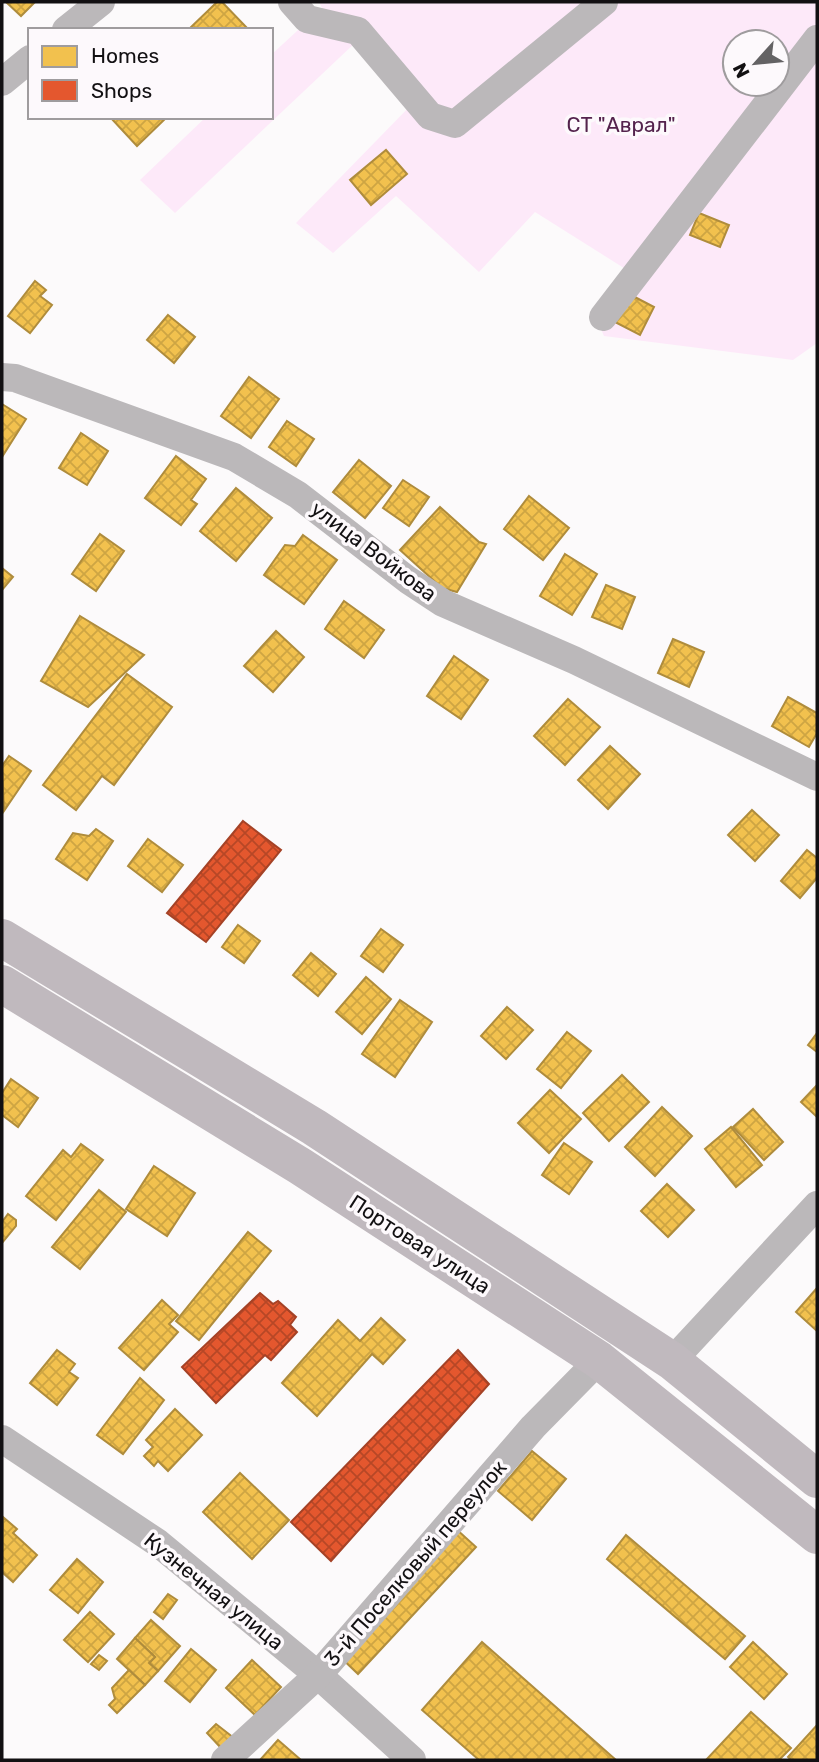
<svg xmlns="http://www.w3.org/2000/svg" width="819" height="1762" font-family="Rubik,sans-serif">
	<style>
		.garden { fill: #fde9f9; fill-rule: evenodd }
		.homes { fill: url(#homes-cross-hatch); stroke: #af8c3c; stroke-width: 2 }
		.shops { fill: url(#shops-cross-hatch); stroke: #a54226; stroke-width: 2 }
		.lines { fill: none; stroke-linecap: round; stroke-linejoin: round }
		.street { stroke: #bbb8ba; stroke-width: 28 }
		.primary { stroke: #c0b9be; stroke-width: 38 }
		.labels { text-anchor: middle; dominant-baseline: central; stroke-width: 7; stroke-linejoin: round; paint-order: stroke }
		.park-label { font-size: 21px; fill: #54234d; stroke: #fdf9fc }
		.street-label { font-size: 21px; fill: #121012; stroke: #fdf9fc }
	</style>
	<defs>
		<pattern id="homes-cross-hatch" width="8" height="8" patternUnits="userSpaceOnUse" patternTransform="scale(1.75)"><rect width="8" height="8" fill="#f2c14e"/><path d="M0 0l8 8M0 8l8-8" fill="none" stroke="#cea543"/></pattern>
		<pattern id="shops-cross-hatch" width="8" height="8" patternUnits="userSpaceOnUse" patternTransform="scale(1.75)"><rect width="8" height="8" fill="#e4572e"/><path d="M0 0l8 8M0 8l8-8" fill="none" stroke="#b74726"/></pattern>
	</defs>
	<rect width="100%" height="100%" fill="#fcfafb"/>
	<path class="garden" d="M319 2H817V343L793 360 604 336 600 327 635 275 535 212 479 272 396 196 333 253 296 223 416 100 356 42 175 213 140 180 206 117H271V55L322 8ZM735 42H777V84H735Z"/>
	<g class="homes">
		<path d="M6 2H35L21 16Z"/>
		<path d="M217 2H222L249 30H188Z"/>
		<path d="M110 117H167L137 146Z"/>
		<path d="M386 150 407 174 371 205 350 180Z"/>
		<path d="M699 213 729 225 720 247 690 235Z"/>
		<path d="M35 281 46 290 40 296 52 305 30 333 8 316Z"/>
		<path d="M629 294 654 307 640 335 615 322Z"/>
		<path d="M168 315 195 337 174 363 147 340Z"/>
		<path d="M249 377 279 399 251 438 221 416Z"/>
		<path d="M2 404 26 419 2 457Z"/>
		<path d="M287 421 314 439 296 466 269 447Z"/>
		<path d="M81 433 108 451 87 485 59 468Z"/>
		<path d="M176 456 206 479 191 500 197 504 181 525 145 498Z"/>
		<path d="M359 460 391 486 365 518 333 492Z"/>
		<path d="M403 480 429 497 409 526 383 508Z"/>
		<path d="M236 488 272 518 236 561 200 531Z"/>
		<path d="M529 496 569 528 543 560 504 529Z"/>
		<path d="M440 507 479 542 486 544 457 592 442 588 400 550Z"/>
		<path d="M100 534 124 551 96 591 72 574Z"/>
		<path d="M303 535 337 560 304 604 264 575 285 545 295 546Z"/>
		<path d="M565 554 597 574 572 615 540 596Z"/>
		<path d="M2 568 13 577 2 590Z"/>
		<path d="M606 585 635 597 622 629 592 617Z"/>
		<path d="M344 601 384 630 364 658 325 629Z"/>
		<path d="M80 616 144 655 88 707 41 681Z"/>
		<path d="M276 631 304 657 273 692 244 666Z"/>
		<path d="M673 639 704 652 689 687 658 673Z"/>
		<path d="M454 656 488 680 461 719 427 696Z"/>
		<path d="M127 674 172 707 114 785 102 776 76 810 43 785Z"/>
		<path d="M788 697 817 713V733L809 747 772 726Z"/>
		<path d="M568 699 600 727 565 765 534 736Z"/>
		<path d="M610 746 640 774 608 809 578 780Z"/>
		<path d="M9 756 31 771 4 811 2 766Z"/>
		<path d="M752 810 779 835 755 861 728 835Z"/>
		<path d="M96 829 113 841 87 880 56 859 73 833 89 836Z"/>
		<path d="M148 839 183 865 162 892 128 866Z"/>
		<path d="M807 850 817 858V878L800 898 781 881Z"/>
		<path d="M238 925 260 941 244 963 222 947Z"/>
		<path d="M381 929 403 945 383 972 361 956Z"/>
		<path d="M311 953 336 974 318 996 293 975Z"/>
		<path d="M366 977 391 999 362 1034 336 1012Z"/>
		<path d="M400 1000 432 1022 395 1077 362 1054Z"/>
		<path d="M507 1007 533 1030 506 1059 481 1036Z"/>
		<path d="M567 1032 591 1051 561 1088 537 1069Z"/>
		<path d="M817 1033V1052L808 1045Z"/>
		<path d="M622 1075 649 1102 609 1141 583 1113Z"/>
		<path d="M11 1079 38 1098 18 1127 2 1115V1093Z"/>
		<path d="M817 1085V1117L801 1102Z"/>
		<path d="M550 1090 581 1119 549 1153 518 1123Z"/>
		<path d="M662 1107 692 1136 655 1176 625 1147Z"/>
		<path d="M753 1109 783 1142 764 1160 733 1127Z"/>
		<path d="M731 1127 762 1165 736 1187 705 1149Z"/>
		<path d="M564 1143 592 1162 569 1194 542 1175Z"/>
		<path d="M81 1144 103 1160 56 1220 26 1196 63 1150 71 1157Z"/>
		<path d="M154 1166 195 1193 167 1236 126 1209Z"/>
		<path d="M667 1184 694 1210 668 1237 641 1211Z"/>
		<path d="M99 1190 126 1212 80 1269 52 1247Z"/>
		<path d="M8 1214 16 1220V1226L2 1243V1222Z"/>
		<path d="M248 1232 271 1251 199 1340 176 1321Z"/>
		<path d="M817 1288V1331L796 1312Z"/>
		<path d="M162 1300 178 1315 169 1324 178 1332 144 1370 119 1348Z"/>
		<path d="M381 1318 405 1340 383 1364 372 1354 317 1416 282 1383 338 1320 360 1341Z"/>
		<path d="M57 1350 75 1364 69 1372 78 1378 57 1405 30 1383Z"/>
		<path d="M140 1378 164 1400 123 1454 97 1435Z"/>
		<path d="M175 1409 202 1435 168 1471 158 1461 154 1466 144 1456 153 1447 146 1440Z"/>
		<path d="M532 1451 566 1479 532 1520 498 1491Z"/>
		<path d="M240 1473 289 1520 252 1559 203 1512Z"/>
		<path d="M3 1517 17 1529 13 1533 37 1555 13 1582 2 1572Z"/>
		<path d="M455 1528 476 1547 358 1674 337 1654Z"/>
		<path d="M626 1535 745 1636 725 1659 607 1559Z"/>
		<path d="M77 1559 103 1582 78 1613 50 1590Z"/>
		<path d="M168 1594 177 1600 163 1619 154 1612Z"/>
		<path d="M90 1612 114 1634 88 1662 64 1640Z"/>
		<path d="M151 1620 180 1646 158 1671 149 1663 155 1657 135 1638Z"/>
		<path d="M135 1638 155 1657 149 1663 158 1671 145 1685 117 1659Z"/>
		<path d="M482 1642 616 1760H479L422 1710Z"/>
		<path d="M753 1642 787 1674 764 1699 730 1667Z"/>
		<path d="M191 1649 216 1670 190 1702 165 1681Z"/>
		<path d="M99 1655 107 1661 99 1670 91 1664Z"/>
		<path d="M252 1660 281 1687 255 1715 226 1688Z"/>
		<path d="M129 1670 145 1685 117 1713 109 1705 115 1699 112 1688Z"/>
		<path d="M751 1712 791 1748 779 1760H706Z"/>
		<path d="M216 1724 234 1738 222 1749 207 1733Z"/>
		<path d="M817 1725V1760H791L788 1757Z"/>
		<path d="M278 1740 301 1760H260Z"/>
	</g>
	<g class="shops">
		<path d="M243 821 281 850 206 942 167 913Z"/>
		<path d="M260 1293 273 1304 278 1301 296 1317 290 1325 297 1332 271 1360 265 1355 216 1403 182 1367Z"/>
		<path d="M458 1350 489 1384 331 1561 291 1522Z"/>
	</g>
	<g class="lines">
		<g class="street">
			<path d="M292 2 307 19 358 31 430 116 455 124 604 2"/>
			<path d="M66 30 101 2"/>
			<path d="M2 82 30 59"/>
			<path d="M603 317 817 39"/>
			<path d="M2 377 15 378 234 457 298 495 408 580 443 603 574 660 817 777"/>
			<path d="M672 1361 817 1205"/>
			<path d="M2 1439 158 1543 318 1675 412 1760"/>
			<path d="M225 1760 318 1675 533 1427 599 1360"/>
		</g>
		<g class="primary">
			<path d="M2 938 314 1127 672 1361 817 1479"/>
			<path d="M2 984 300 1166 599 1360 817 1535"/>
		</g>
	</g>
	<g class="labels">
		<g class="park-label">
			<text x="621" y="124">СТ "Аврал"</text>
		</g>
		<g class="street-label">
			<text transform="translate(374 551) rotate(37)">улица Войкова</text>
			<text transform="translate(420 1244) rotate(33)">Портовая улица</text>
			<text transform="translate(415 1563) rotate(-49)">3-й Поселковый переулок</text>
			<text transform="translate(214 1591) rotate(39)">Кузнечная улица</text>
		</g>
	</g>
	<rect width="819" height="1762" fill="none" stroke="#121012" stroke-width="7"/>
	<rect x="28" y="28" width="245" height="91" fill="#fdf9fc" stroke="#9f9c9e" stroke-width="2"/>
	<rect x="42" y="46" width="35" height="21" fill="#f2c14e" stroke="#9f9c9e" stroke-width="2"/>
	<text x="91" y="63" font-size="21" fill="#121012">Homes</text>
	<rect x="42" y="80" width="35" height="21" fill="#e4572e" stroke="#9f9c9e" stroke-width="2"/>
	<text x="91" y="98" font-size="21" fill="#121012">Shops</text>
	<g transform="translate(756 63) rotate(243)"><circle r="33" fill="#fdf9fc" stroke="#9f9c9e" stroke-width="2"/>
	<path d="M0-5L12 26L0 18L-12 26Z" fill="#646264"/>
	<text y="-10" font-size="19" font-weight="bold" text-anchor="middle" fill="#121012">N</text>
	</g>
</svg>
